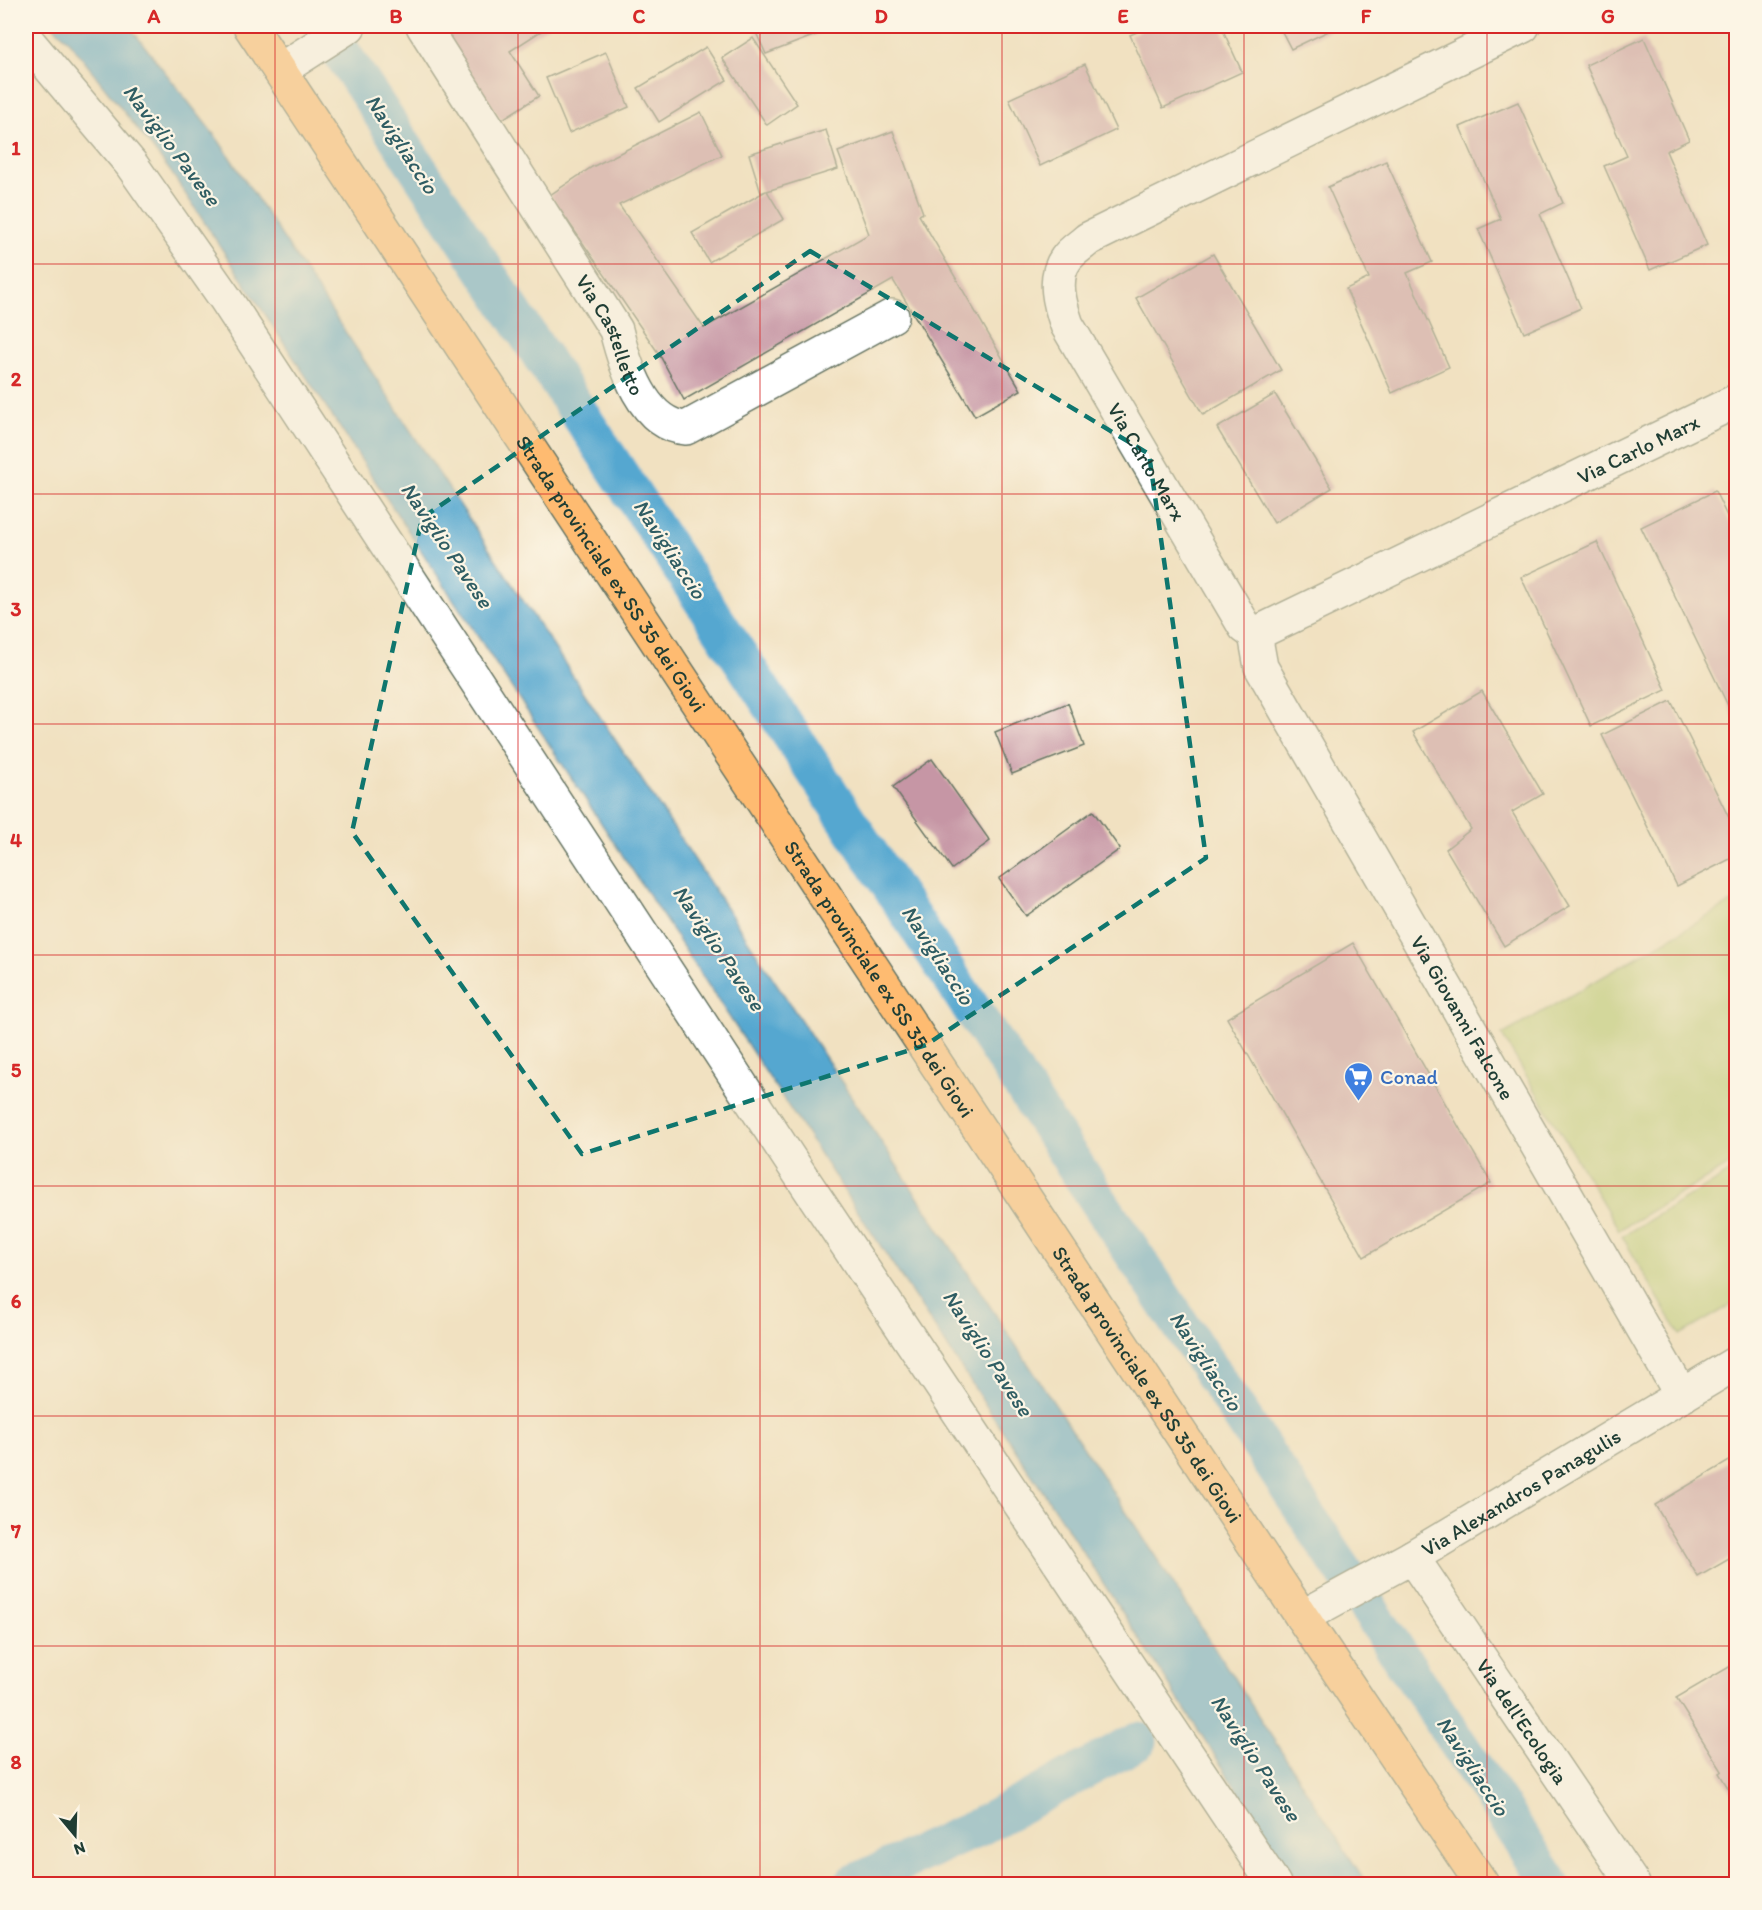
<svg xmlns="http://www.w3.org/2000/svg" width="1762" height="1910" font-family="Itim,sans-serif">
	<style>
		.green { fill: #b0c96e; stroke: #688351; stroke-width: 1.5 }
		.water { fill: #55a7d0; stroke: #3a7282; stroke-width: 1.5 }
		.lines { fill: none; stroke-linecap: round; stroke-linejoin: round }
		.canal { stroke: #55a7d0; stroke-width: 39 }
		.building { fill: #c696a5 }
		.minor-casing { stroke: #687665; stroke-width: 36 }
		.major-casing { stroke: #687665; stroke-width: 36 }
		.path { stroke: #687665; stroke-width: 4; stroke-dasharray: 1.5 4.5; stroke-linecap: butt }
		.minor { stroke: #fff; stroke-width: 33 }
		.major { stroke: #febb71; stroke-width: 33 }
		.marked { fill: none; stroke: #0f766e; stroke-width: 4.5; stroke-dasharray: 12 8; stroke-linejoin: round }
		.grid { fill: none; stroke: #d62828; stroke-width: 1.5; stroke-opacity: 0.55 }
		.labels { text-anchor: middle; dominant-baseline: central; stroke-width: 4.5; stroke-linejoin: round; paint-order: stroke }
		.street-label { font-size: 21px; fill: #1f3d34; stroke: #fcf5e5 }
		.shop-label { font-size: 21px; fill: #366cbe; stroke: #fcf5e5; text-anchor: start }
		.water-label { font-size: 22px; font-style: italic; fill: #2f5d63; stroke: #fcf5e5 }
		.neatline { fill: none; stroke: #d62828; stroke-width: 2 }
		.grid-label { font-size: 20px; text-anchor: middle; font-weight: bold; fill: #d62828 }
	</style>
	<rect width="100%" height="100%" fill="#fcf5e5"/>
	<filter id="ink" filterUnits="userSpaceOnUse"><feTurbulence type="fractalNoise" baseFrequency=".0167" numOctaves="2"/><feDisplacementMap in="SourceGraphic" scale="12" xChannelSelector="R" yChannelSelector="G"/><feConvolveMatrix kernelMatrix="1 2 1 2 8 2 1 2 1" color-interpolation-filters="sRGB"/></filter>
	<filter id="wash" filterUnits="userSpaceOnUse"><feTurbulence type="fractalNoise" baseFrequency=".008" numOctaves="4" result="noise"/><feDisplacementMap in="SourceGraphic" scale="24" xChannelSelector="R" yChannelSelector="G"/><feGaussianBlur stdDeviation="1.35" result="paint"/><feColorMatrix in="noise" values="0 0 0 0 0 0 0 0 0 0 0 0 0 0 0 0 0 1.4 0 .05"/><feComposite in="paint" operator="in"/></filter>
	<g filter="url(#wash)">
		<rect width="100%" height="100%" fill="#f1e1c1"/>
		<g class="green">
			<path d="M1736 900V1161L1619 1230 1502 1035Z"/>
			<path d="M1736 1169V1302L1680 1335 1622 1236Z"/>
		</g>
		<path class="water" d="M53 26H129L219 141 1148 1545 1367 1884H1298L1098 1575 171 172 67 39Z"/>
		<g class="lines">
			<g class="canal">
				<path d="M324 26 1033 1102 1551 1884"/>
				<path d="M853 1884 977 1828 1138 1741"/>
			</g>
		</g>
		<g id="blocks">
			<g class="building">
				<path d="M439 26H549L510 51 539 96 501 120Z"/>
				<path d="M753 26H833L834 28 766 54Z"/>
				<path d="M1151 26H1221L1242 72 1163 108 1130 35Z"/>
				<path d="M1279 26H1339L1291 49Z"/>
				<path d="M753 38 797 104 767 125 722 58Z"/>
				<path d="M1644 38 1689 140 1666 151 1707 245 1650 270 1604 166 1627 156 1586 65Z"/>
				<path d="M706 47 727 80 659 122 638 88Z"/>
				<path d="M606 52 629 107 569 133 546 78Z"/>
				<path d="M1085 64 1116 130 1040 166 1009 99Z"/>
				<path d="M1518 102 1563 203 1540 214 1581 308 1524 333 1478 229 1501 219 1460 127Z"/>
				<path d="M701 112 722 155 619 205 704 328 869 234 838 152 893 131 923 213 919 215 1021 390 975 416 893 280 684 400 659 354 550 195 592 167Z"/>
				<path d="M826 130 838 169 767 191 784 219 709 262 692 233 766 191 761 193 749 154Z"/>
				<path d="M1386 161 1432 262 1407 273 1449 367 1392 393 1346 289 1369 278 1328 187Z"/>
				<path d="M1213 254 1281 370 1203 415 1136 298Z"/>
				<path d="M1275 394 1332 488 1274 523 1217 428Z"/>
				<path d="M1715 491 1736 535V722L1641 527Z"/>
				<path d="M1597 542 1666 690 1591 726 1521 577Z"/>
				<path d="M1482 691 1543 794 1512 812 1570 906 1504 946 1446 849 1471 829 1413 732Z"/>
				<path d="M1671 701 1736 832V856L1677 886 1602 735Z"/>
				<path d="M1068 703 1084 746 1012 774 995 732Z"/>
				<path d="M932 759 990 841 952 869 893 787Z"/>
				<path d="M1093 811 1120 849 1026 916 999 879Z"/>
				<path d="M1353 943 1491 1183 1364 1257 1227 1018Z"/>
				<path d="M1736 1457V1555L1698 1577 1655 1505Z"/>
				<path d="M1736 1663V1801L1719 1773 1722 1771 1676 1698Z"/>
			</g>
		</g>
	</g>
	<g filter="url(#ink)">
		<use href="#blocks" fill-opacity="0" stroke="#687665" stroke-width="1.5"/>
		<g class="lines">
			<defs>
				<g id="minor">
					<path id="s1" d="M423 26 616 330C625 366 643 425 686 428L892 316"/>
					<path id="s2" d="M1523 26 1088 239C1082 245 1071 251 1066 259 1052 278 1060 305 1067 325L1245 627 1255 634 1736 401"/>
					<path d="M26 39 131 164 225 298 791 1161 1274 1884"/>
					<path d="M280 70 349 26"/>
					<path id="s3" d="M1255 634 1261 667 1682 1396"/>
					<path id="s4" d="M1412 1557 1633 1884"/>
					<path id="s5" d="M1302 1617 1412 1557 1736 1363"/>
				</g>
				<g id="major">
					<path id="s6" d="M250 26 1302 1617 1482 1884"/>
				</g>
			</defs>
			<use href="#minor" class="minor-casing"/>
			<use href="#major" class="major-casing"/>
			<path class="path" d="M1732 26 1736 33"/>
			<use href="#minor" class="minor"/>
			<use href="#major" class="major"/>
		</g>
	</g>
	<path d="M0 0H1762V1910H0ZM810 251 1149 454 1206 858 926 1045 582 1154 352 832 422 518Z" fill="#f1e1c1" fill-opacity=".55" fill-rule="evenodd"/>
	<path class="marked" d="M810 251 1149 454 1206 858 926 1045 582 1154 352 832 422 518Z"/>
	<path class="grid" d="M275 26V1884M518 26V1884M760 26V1884M1002 26V1884M1244 26V1884M1487 26V1884M26 264H1736M26 494H1736M26 724H1736M26 955H1736M26 1186H1736M26 1416H1736M26 1646H1736"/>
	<defs>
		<symbol id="supermarket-pin" viewBox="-11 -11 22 30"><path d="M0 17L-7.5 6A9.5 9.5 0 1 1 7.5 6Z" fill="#3f7fe0" stroke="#fcf5e5"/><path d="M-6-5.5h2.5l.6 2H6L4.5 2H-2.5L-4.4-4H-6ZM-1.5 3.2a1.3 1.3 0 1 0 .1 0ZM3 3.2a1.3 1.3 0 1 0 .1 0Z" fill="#fff"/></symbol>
	</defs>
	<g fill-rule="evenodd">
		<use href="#supermarket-pin" x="1342" y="1060" width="33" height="45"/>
	</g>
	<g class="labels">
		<g class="street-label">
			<text stroke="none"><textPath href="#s1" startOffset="362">Via Castelletto</textPath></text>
			<text stroke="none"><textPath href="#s2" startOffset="1371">Via Carlo Marx</textPath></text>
			<text stroke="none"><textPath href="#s2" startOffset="741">Via Carlo Marx</textPath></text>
			<text stroke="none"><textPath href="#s6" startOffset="656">Strada provinciale ex SS 35 dei Giovi</textPath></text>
			<text stroke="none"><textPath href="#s6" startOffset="1142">Strada provinciale ex SS 35 dei Giovi</textPath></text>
			<text stroke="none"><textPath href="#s3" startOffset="438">Via Giovanni Falcone</textPath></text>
			<text stroke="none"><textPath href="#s6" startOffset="1628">Strada provinciale ex SS 35 dei Giovi</textPath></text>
			<text stroke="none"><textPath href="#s5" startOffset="252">Via Alexandros Panagulis</textPath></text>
			<text stroke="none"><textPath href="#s4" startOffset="198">Via dell'Ecologia</textPath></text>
		</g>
		<g class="shop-label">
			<text x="1380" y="1076">Conad</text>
		</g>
		<g class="water-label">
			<text transform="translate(402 144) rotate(57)">Navigliaccio</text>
			<text transform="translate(172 145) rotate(53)">Naviglio Pavese</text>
			<text transform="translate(447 545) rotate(56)">Naviglio Pavese</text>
			<text transform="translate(670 549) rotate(57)">Navigliaccio</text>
			<text transform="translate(719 948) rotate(56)">Naviglio Pavese</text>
			<text transform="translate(938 955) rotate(57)">Navigliaccio</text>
			<text transform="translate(988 1353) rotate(57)">Naviglio Pavese</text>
			<text transform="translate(1206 1361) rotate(57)">Navigliaccio</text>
			<text transform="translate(1256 1758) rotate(57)">Naviglio Pavese</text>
			<text transform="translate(1473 1766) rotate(57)">Navigliaccio</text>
		</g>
	</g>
	<rect width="1762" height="1910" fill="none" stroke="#fcf5e5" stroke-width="66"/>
	<g transform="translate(75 1835) rotate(161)" stroke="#fcf5e5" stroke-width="4.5" paint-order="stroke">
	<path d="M0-4.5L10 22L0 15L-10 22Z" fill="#1f3d34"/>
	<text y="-9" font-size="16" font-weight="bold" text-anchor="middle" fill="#1f3d34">N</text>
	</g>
	<rect x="33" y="33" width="1696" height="1844" class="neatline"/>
	<g class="grid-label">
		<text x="154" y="23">A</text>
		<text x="396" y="23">B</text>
		<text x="639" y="23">C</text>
		<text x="881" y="23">D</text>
		<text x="1123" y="23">E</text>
		<text x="1366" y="23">F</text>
		<text x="1608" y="23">G</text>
		<text x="16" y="155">1</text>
		<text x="16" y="386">2</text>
		<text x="16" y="616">3</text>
		<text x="16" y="847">4</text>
		<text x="16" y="1077">5</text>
		<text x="16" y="1308">6</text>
		<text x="16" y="1538">7</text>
		<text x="16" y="1769">8</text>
	</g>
</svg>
